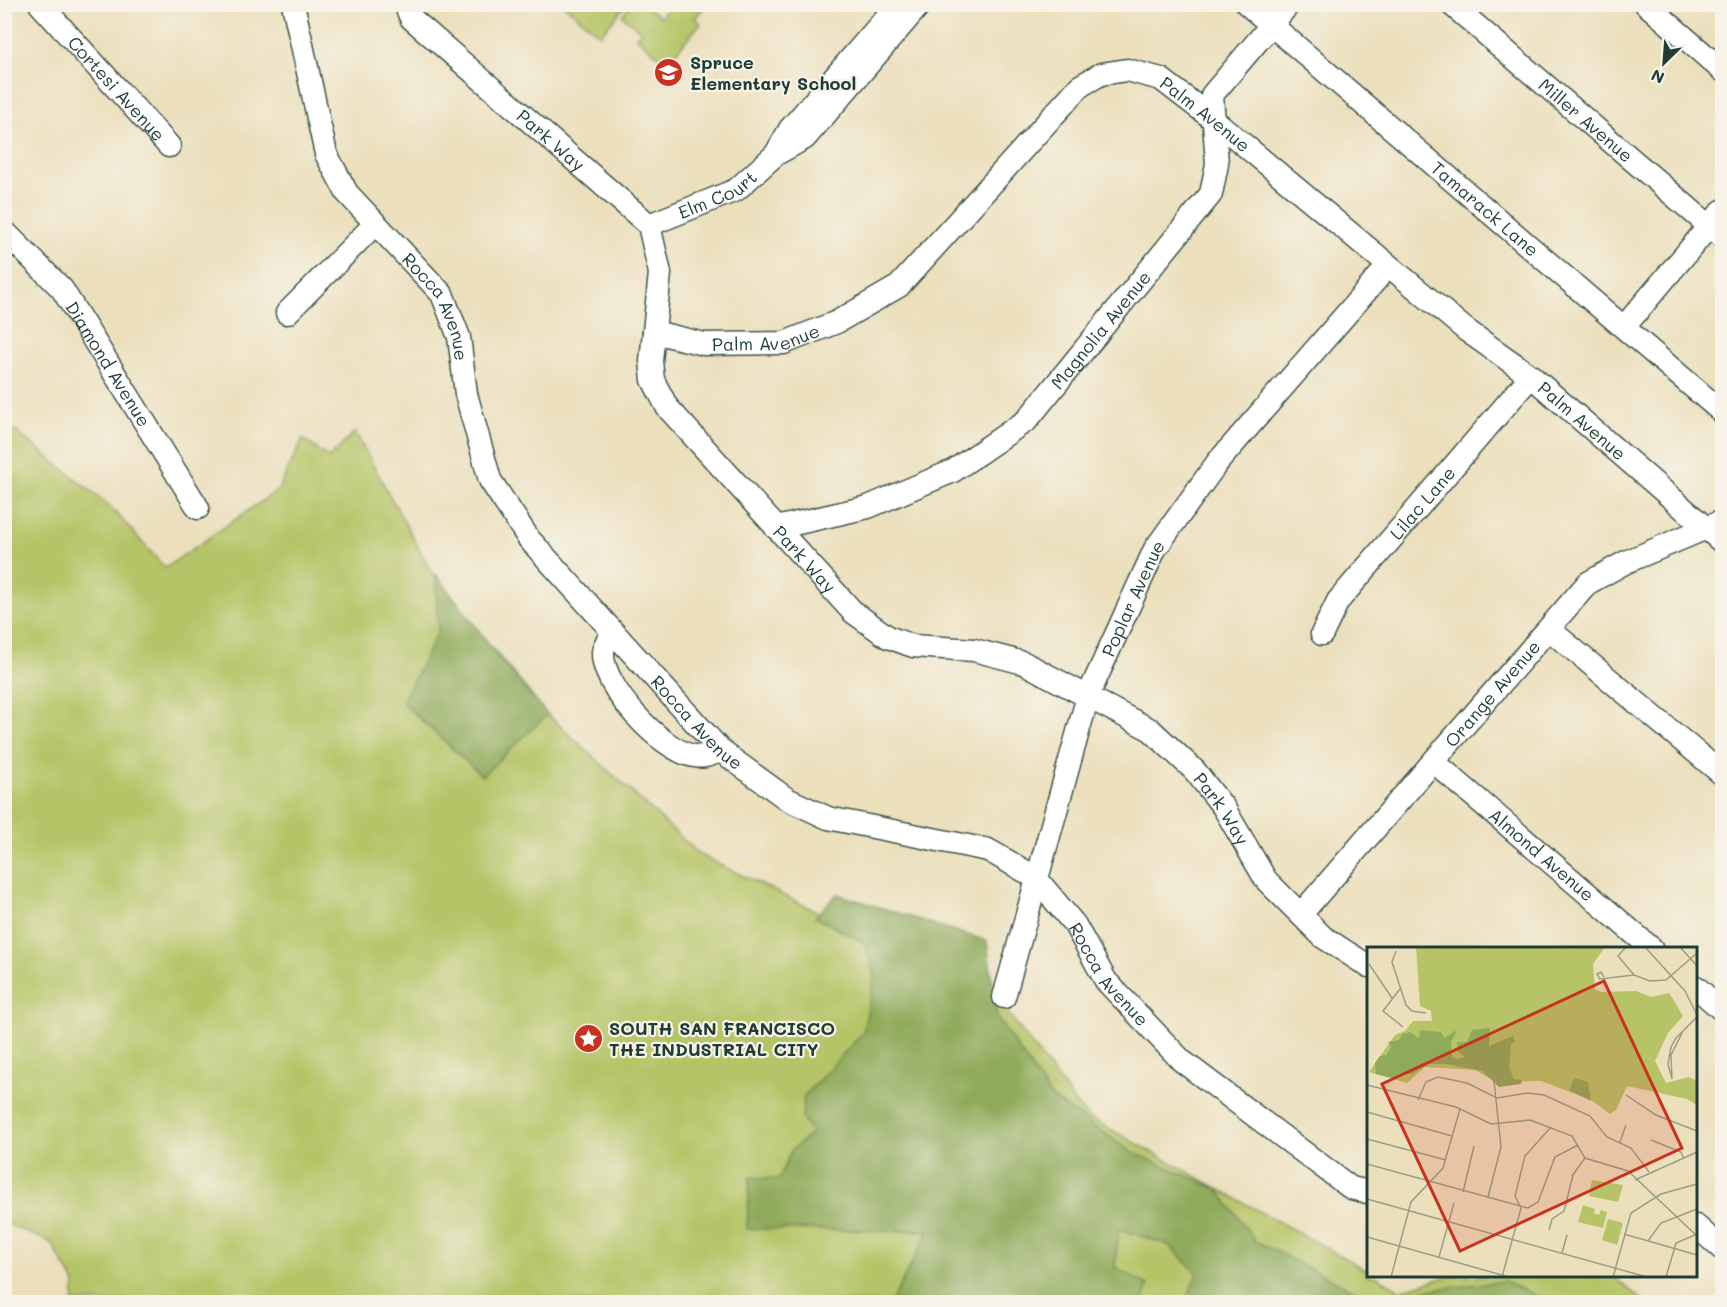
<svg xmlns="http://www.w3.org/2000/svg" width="1727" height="1307" font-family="Mali,sans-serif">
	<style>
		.green { fill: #b6c467; stroke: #6a804e; stroke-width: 1.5 }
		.forest { fill: #90aa5c; stroke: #587448; stroke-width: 1.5 }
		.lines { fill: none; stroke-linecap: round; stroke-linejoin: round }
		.minor-casing { stroke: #3e5548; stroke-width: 25 }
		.minor { stroke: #fff; stroke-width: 22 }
		.labels { text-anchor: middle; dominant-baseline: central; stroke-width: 4.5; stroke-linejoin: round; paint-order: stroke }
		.poi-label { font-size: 18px; font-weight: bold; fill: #1f3d34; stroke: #f7f3e8; text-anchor: start }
		.street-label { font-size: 18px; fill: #1f3d34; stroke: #f7f3e8 }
		.inset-road { fill: none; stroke: #999e86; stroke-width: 1.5 }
		.view { fill: #c8321e; fill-opacity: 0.15; stroke: #c8321e; stroke-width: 3 }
		.inset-edge { fill: none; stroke: #1f3d34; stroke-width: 3 }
	</style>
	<rect width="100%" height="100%" fill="#f7f3e8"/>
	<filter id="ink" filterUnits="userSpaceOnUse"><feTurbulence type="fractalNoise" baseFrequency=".0167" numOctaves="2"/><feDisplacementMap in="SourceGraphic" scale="12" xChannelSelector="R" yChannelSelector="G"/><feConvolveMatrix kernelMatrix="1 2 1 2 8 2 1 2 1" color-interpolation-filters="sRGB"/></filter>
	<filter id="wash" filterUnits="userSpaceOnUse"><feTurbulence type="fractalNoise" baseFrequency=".008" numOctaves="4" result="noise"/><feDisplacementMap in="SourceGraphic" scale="24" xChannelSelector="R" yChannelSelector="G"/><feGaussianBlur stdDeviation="1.35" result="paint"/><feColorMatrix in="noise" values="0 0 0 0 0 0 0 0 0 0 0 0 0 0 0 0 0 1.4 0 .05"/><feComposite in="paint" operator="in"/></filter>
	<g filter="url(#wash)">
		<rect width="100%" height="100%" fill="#ebdfbc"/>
		<g class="green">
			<path d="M564 5H626L600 35Z"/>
			<path d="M631 5H644L660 17 671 5H706L695 18 701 23 667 63 636 37 641 31 622 16Z"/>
			<path d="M4 422 110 506 165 568 278 490 303 439 329 458 355 432 436 580 546 713 700 855 816 911 983 980 1080 1109 1090 1118 1368 1271V1276H1376L1400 1290 1450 1276H1612L1645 1302H73L75 1283 50 1242 5 1223Z"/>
		</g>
		<g class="forest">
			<path d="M436 574 497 655 547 715 482 776 402 702 438 632Z"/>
			<path d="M837 894 987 941 997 1018 1051 1097 1132 1152 1218 1189 1255 1241 1367 1297 1505 1281 1549 1302H1186L1197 1273 1169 1245 1119 1229 1115 1267 1148 1285 1142 1302H891L929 1231 747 1229 750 1177 779 1179 791 1151 812 1133 802 1118 804 1096 863 1033 875 975 865 943 815 917Z"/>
		</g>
	</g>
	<g filter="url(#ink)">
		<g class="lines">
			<defs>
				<g id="minor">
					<path id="s1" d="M40 4 169 146"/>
					<path id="s2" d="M293 4 326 154 347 193 442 294 459 337 466 394 490 480 529 539 721 751 787 799 828 818 988 850 1035 877 1075 925 1106 981 1182 1061 1351 1188 1368 1192"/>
					<path id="s3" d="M405 4 411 18 649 225 660 273 651 361 653 380 667 407 853 612 888 637 913 646 974 650 1024 663 1151 730 1195 771 1224 808 1266 880 1323 937 1368 966"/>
					<path id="s4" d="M1247 4 1722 412"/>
					<path id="s5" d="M1451 4 1722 237"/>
					<path d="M1646 4 1722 70"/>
					<path d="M777 152 790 129 898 4"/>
					<path id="s6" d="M649 225 736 190 776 154 805 138 920 4"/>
					<path id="s7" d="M4 231 62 289 198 508"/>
					<path d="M287 313 375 224"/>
					<path d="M1624 327 1722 211"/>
					<path id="s8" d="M654 332 704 344 784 343 837 322 899 286 1080 86 1101 74 1127 70 1161 79 1213 119 1466 330 1531 376 1722 542"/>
					<path id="s9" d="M776 528 868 507 953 471 1027 420 1211 194 1217 164 1212 95 1289 4"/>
					<path d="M1549 629 1722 774"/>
					<path d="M613 632C610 638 603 645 603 652 601 687 662 751 694 756 704 758 712 754 721 751"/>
					<path id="s10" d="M1322 634 1338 601 1531 376"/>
					<path id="s11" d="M1434 762 1651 948"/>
					<path id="s12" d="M1301 914 1588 583 1626 562 1718 523"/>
					<path d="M1696 987 1722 1010"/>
					<path id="s13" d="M1004 997 1088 696 1155 549 1217 463 1388 266"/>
					<path d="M1696 1226 1722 1249"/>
				</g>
			</defs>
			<use href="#minor" class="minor-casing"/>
			<use href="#minor" class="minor"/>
		</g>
	</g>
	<defs>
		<symbol id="school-disc" viewBox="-11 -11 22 22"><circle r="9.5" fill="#c8321e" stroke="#f7f3e8"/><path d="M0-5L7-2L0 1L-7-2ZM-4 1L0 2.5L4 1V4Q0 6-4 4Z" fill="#fff"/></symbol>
		<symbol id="sight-disc" viewBox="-11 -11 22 22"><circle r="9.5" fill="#c8321e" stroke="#f7f3e8"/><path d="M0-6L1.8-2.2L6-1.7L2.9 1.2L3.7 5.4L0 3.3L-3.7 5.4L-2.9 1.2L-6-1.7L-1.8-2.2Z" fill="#fff"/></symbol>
	</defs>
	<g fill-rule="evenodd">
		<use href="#school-disc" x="652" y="56" width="33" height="33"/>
		<use href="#sight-disc" x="572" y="1022" width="33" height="33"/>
	</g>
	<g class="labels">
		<g class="poi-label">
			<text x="690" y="62">Spruce<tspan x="690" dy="21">Elementary School</tspan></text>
			<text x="609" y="1028">SOUTH SAN FRANCISCO<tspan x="609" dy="21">THE INDUSTRIAL CITY</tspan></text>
		</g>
		<g class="street-label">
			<text stroke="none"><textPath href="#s1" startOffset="114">Cortesi Avenue</textPath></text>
			<text stroke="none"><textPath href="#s8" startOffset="672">Palm Avenue</textPath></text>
			<text stroke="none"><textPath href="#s5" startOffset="178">Miller Avenue</textPath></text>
			<text stroke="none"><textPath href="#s3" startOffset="201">Park Way</textPath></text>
			<text stroke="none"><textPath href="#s6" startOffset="75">Elm Court</textPath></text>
			<text stroke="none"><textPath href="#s4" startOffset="314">Tamarack Lane</textPath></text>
			<text stroke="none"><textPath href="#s2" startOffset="345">Rocca Avenue</textPath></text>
			<text stroke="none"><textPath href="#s9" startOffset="393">Magnolia Avenue</textPath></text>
			<text stroke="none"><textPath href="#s8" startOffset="114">Palm Avenue</textPath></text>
			<text stroke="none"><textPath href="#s7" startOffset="170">Diamond Avenue</textPath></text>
			<text stroke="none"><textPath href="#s8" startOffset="1158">Palm Avenue</textPath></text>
			<text stroke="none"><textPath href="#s10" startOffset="166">Lilac Lane</textPath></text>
			<text stroke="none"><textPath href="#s3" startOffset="723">Park Way</textPath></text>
			<text stroke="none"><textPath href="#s13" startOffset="420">Poplar Avenue</textPath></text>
			<text stroke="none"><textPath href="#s12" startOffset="292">Orange Avenue</textPath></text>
			<text stroke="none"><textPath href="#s2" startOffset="849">Rocca Avenue</textPath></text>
			<text stroke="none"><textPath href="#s3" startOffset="1227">Park Way</textPath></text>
			<text stroke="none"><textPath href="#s11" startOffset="142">Almond Avenue</textPath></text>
			<text stroke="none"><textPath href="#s2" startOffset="1353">Rocca Avenue</textPath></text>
		</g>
	</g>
	<g transform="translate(1367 947)">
		<rect width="330" height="330" fill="#ebdfbc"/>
		<path d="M49 0H238L226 17 228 42 234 45 269 44 284 50 302 46 306 52 316 69 301 86 288 114 299 136 322 130 330 134V158L320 152 260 139 249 163 243 167 224 153 174 134 130 135 108 123 58 120 40 136 2 125 28 88 38 84 46 74H65L64 64 53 59ZM225 233 256 238 251 255 222 249ZM216 258 228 262 227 266 232 268 234 263 240 265 236 281 211 275ZM241 272 256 276 250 298 235 293Z" fill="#b6c467"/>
		<path d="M123 81 122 99 146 89 148 95 144 97 142 121 147 132 155 133 154 137 132 140 115 124 80 117H62L45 127H31L29 132 9 127 8 116 13 109 19 108 24 100 21 95 32 93 35 87 43 85 52 91 53 83 74 85 77 91 90 83 84 95 85 110 91 112 98 110 91 105 90 95H100L105 83ZM207 131 221 135 224 154 202 143Z" fill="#90aa5c"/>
		<path class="inset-road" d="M259 0 251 9 267 28M278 0 318 44 330 68M313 0 330 19M29 4 25 15 39 58 45 64 59 66M2 17 25 51M237 30 234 25 230 27 233 32 267 28 283 34 299 33 330 6M33 42 16 64 36 80M316 84 304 108 305 132 301 117 304 100 309 91 330 70M0 138 89 160 124 177 163 173 205 189 218 211 261 224 330 289M259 148 289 168 330 184M51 153 59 135 71 130 100 136 130 151 160 146 177 148 223 169 240 190 264 201 282 225M0 165 85 189M0 192 79 213M284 193 314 205 317 212M253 195 259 178M0 217 161 261 171 255 188 210 211 198M205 229 218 211M268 233 330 205M96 245 107 199M121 250 134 200 127 134M0 252 280 330M182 283 185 272 197 264 206 228M257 287 330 308M0 290 142 330M281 294 294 276 330 262M195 306 200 288M72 310 87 256M24 330 44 255 76 221 93 162M135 330 154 261 148 249 158 209 184 180M246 330 264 266 294 247 330 237M299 330 309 296 330 287"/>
		<path class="view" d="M237 34 315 201 93 304 15 137Z"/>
		<rect width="330" height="330" class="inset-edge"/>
	</g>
	<rect width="1727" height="1307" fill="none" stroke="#f7f3e8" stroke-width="24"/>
	<g transform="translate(1664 63) rotate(205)" stroke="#f7f3e8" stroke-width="4.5" paint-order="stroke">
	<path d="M0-4.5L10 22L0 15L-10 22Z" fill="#1f3d34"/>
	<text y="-9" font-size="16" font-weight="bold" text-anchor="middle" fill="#1f3d34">N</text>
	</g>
</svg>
